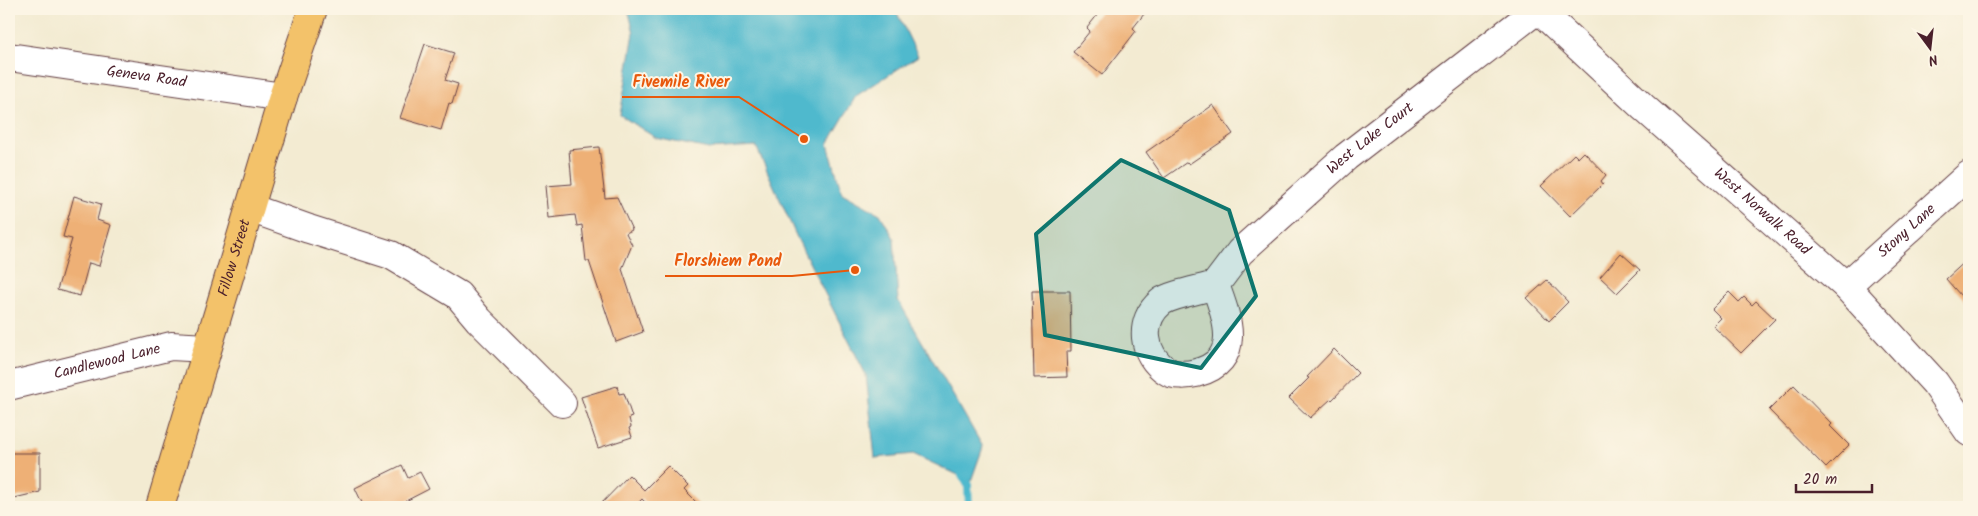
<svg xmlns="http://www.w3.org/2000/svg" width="1978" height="516" font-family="Kalam,sans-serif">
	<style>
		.water { fill: #50b9cd; stroke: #4d6c7c }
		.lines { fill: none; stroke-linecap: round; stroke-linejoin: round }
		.stream { stroke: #50b9cd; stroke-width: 8 }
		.building { fill: #eeb076 }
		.minor-casing { stroke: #633e44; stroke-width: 30 }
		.major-casing { stroke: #633e44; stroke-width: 30 }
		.minor { stroke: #fff; stroke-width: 28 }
		.major { stroke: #f3c26a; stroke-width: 28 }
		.marked { fill: #0f766e; fill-opacity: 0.2; stroke: #0f766e; stroke-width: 4; stroke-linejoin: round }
		.labels { text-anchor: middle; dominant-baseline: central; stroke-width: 4; stroke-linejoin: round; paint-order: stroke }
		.street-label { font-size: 15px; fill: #4a1f2b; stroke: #fcf5e5 }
		.leader { fill: none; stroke: #e8590c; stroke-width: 2 }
		.callout-dot { fill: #e8590c; stroke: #fcf5e5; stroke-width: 2 }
		.callout-label { font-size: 16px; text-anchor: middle; font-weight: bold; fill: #e8590c; stroke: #fcf5e5; stroke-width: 4; stroke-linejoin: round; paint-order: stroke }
	</style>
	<rect width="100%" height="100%" fill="#fcf5e5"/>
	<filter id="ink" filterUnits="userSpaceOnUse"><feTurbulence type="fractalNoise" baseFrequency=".02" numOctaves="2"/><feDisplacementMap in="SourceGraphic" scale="10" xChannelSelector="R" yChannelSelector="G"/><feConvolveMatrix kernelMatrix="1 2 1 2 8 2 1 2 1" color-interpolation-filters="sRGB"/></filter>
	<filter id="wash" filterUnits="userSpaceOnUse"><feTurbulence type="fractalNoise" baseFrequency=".0096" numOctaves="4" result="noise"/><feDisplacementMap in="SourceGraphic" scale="20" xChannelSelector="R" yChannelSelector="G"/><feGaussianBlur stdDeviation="1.12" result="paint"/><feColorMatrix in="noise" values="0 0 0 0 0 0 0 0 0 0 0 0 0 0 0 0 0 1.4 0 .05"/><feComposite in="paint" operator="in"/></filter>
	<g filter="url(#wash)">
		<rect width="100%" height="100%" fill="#f3ebd2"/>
		<path class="water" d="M628 9H895L918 56 856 96 828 144 842 193 880 214 894 238 898 300 983 447 971 481 913 454 875 458 866 375 798 240 756 146 709 149 656 138 620 115 634 33Z"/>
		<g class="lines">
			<path class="stream" d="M960 471 968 485 969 507"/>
		</g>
		<g id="blocks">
			<g class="building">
				<path d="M1102 9H1148L1133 28 1136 31 1102 75 1073 52 1090 31 1087 28Z"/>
				<path d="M425 44 454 53 445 80 458 84 452 104 449 103 441 130 400 118Z"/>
				<path d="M1213 105 1233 134 1189 164 1187 162 1164 178 1146 152Z"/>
				<path d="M599 147 605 198 617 197 632 230 626 233 632 245 622 269 643 332 616 342 589 261H586L582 225 577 226 575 215 549 218 546 186 572 184 569 150Z"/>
				<path d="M1584 152 1606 175 1601 181 1603 184 1570 216 1541 186 1574 154 1578 158Z"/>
				<path d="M74 196 101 204 97 220 111 225 99 266 89 263 80 296 57 290 72 239 63 237Z"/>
				<path d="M1621 253 1640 270 1617 293 1600 277Z"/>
				<path d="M1969 258V305L1946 279Z"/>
				<path d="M1547 280 1568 302 1549 321 1527 298Z"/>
				<path d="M1032 291H1070L1071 351H1066L1067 377 1034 378Z"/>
				<path d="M1729 292 1739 302 1744 297 1752 305 1756 301 1775 319 1741 353 1713 326 1721 318 1712 309Z"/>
				<path d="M1334 349 1358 373 1332 400 1331 399 1310 418 1289 398 1309 378 1307 377Z"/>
				<path d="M1794 385 1832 424 1830 426 1849 445 1826 468 1769 410Z"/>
				<path d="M617 386 619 394 624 393 632 417 629 418 631 427 629 428 632 437 598 448 581 397Z"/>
				<path d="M11 453H40V492L10 499Z"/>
				<path d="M402 465 408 478 420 472 429 489 394 507H364L355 488Z"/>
				<path d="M668 466 688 486 684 490 701 507H650L642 499 634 507H598L629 475 644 490Z"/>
			</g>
		</g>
	</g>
	<g filter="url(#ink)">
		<use href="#blocks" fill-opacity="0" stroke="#633e44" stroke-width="1"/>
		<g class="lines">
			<defs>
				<g id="minor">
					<path id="s1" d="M9 57 283 97"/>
					<path d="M250 208 309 229 391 255 458 295 479 320 562 403"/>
					<path id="s2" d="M1215 285C1203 289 1170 295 1161 302 1138 321 1142 355 1167 371 1174 376 1188 375 1196 373 1243 361 1228 319 1215 285L1240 252 1346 157 1538 9 1643 107 1846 286 1935 383 1969 432"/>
					<path id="s3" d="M1846 286 1969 175"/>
					<path id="s4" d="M9 386 171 346 207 348"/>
				</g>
				<g id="major">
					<path id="s5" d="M160 507 283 97 313 9"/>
				</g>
			</defs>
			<use href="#minor" class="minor-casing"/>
			<use href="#major" class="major-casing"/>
			<use href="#minor" class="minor"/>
			<use href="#major" class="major"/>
		</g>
	</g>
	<path class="marked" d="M1121 160 1229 210 1256 296 1201 368 1045 335 1036 234Z"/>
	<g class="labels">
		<g class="street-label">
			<text stroke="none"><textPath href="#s1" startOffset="139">Geneva Road</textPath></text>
			<text stroke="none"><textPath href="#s2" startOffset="488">West Lake Court</textPath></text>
			<text stroke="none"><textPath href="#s2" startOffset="1002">West Norwalk Road</textPath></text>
			<text stroke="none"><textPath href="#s3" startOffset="82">Stony Lane</textPath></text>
			<text stroke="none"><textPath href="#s5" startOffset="260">Fillow Street</textPath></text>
			<text stroke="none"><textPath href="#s4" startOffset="101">Candlewood Lane</textPath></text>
		</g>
	</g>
	<path class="leader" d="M804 139L739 97H622M855 270L792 276H665"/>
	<g class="callout-dot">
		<circle cx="804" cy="139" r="5"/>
		<circle cx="855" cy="270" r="5"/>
	</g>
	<g class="callout-label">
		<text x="681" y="87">Fivemile River</text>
		<text x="728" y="266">Florshiem Pond</text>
	</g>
	<rect width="1978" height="516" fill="none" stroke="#fcf5e5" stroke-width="30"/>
	<g transform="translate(1930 48) rotate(165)" stroke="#fcf5e5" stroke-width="4" paint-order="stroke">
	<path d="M0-4L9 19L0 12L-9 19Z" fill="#4a1f2b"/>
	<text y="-8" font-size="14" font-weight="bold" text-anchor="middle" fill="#4a1f2b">N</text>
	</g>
	<path d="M1796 484v8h76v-8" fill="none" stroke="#4a1f2b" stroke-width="2.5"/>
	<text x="1803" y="484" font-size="15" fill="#4a1f2b" stroke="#fcf5e5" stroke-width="4" paint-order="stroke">20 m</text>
</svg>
